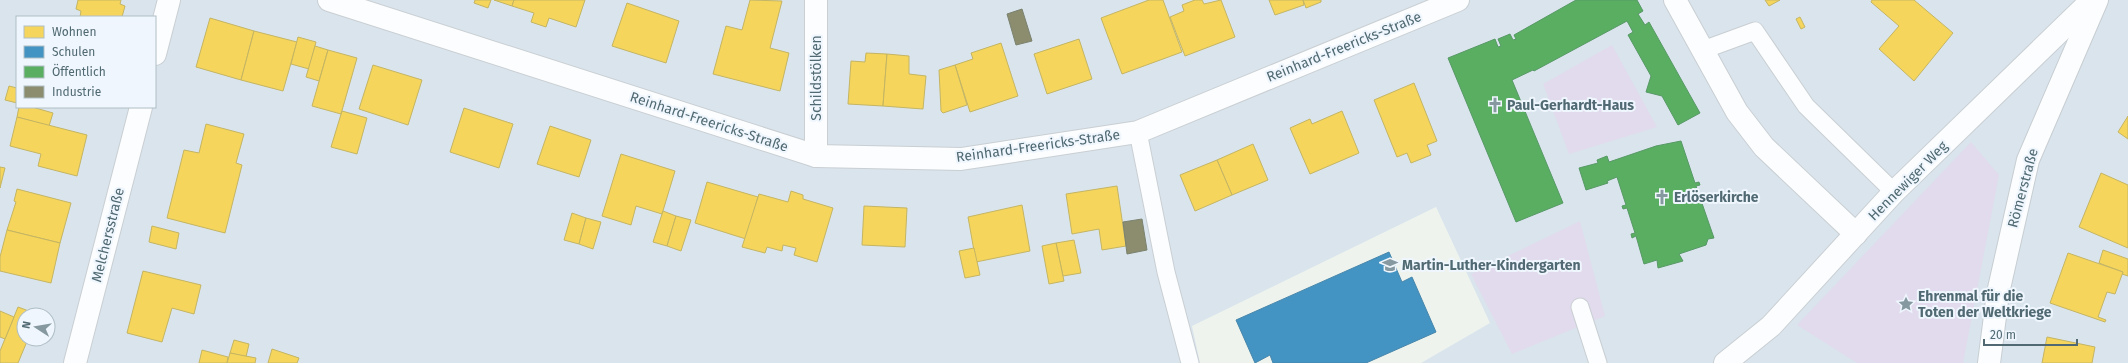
<svg xmlns="http://www.w3.org/2000/svg" width="2128" height="363" font-family="'Fira Sans',sans-serif">
	<style>
		.residential { fill: #dae4ed; fill-rule: evenodd }
		.education { fill: #eef4ed }
		.green { fill: #e1dbed }
		.homes { fill: #f6d55c; stroke: #c4b563 }
		.schools { fill: #4393c3; stroke: #4786ab }
		.public { fill: #5aae61; stroke: #579966 }
		.industry { fill: #8c8c6e; stroke: #7a826f }
		.lines { fill: none; stroke-linecap: round; stroke-linejoin: round }
		.lane-casing { stroke: #c9cfd3; stroke-width: 19 }
		.street-casing { stroke: #c9cfd3; stroke-width: 24 }
		.secondary-casing { stroke: #c7ced2; stroke-width: 24 }
		.lane { stroke: #fcfdfe; stroke-width: 17 }
		.street { stroke: #fcfdfe; stroke-width: 22 }
		.secondary { stroke: #fcfdfe; stroke-width: 22 }
		.labels { text-anchor: middle; dominant-baseline: central; stroke-width: 4; stroke-linejoin: round; paint-order: stroke }
		.street-label { font-size: 14px; fill: #506972; stroke: #eff6fd }
		.poi-label { font-size: 14px; font-weight: bold; fill: #506972; stroke: #eff6fd; text-anchor: start }
	</style>
	<rect width="100%" height="100%" fill="#edf1f6"/>
	<path class="residential" d="M0 0H2128V363H0ZM17 17H155V107H17ZM24 315H48V339H24Z"/>
	<path class="education" d="M1436 207 1490 323 1421 363H1200L1192 326Z"/>
	<g class="green">
		<path d="M1612 45 1657 127 1569 154 1543 84Z"/>
		<path d="M1971 142 1999 175 1963 363H1857L1797 325Z"/>
		<path d="M1580 221 1605 316 1512 354 1471 274Z"/>
	</g>
	<g class="homes">
		<path d="M78 0H121L120 4 125 6 122 17H80L81 11 76 9Z"/>
		<path d="M475 0H491L488 8 474 3Z"/>
		<path d="M494 0H514L512 6Z"/>
		<path d="M514 0H585L576 27 549 18 546 27 531 22 534 13 512 6Z"/>
		<path d="M750 0 782 1 770 48 789 53 780 91 713 74 726 26 742 30Z"/>
		<path d="M1149 0H1163L1182 52 1122 74 1101 18Z"/>
		<path d="M1195 0H1202L1204 4 1221 0 1235 37 1185 56 1170 17 1184 11 1182 5Z"/>
		<path d="M1269 0H1303L1304 5 1275 15Z"/>
		<path d="M1303 0H1321V2L1306 8Z"/>
		<path d="M1765 0H1780L1769 6Z"/>
		<path d="M1872 0H1914L1953 33 1914 81 1879 49 1899 26 1871 2Z"/>
		<path d="M627 3 679 21 666 63 612 46Z"/>
		<path d="M1800 17 1805 27 1801 29 1796 19Z"/>
		<path d="M210 18 254 31 241 80 196 67Z"/>
		<path d="M254 31 297 42 283 91 241 80Z"/>
		<path d="M298 37 316 42 309 69 291 64Z"/>
		<path d="M1079 39 1092 79 1047 94 1034 54Z"/>
		<path d="M1001 43 1018 96 970 112 955 65 973 59 971 53Z"/>
		<path d="M315 46 328 50 319 81 306 77Z"/>
		<path d="M328 50 357 58 341 114 312 106Z"/>
		<path d="M866 53 887 54 883 106 848 104 851 61 865 62Z"/>
		<path d="M887 54 909 56V74L926 76 923 109 883 106Z"/>
		<path d="M373 65 422 80 408 125 359 109Z"/>
		<path d="M955 65 967 105 943 113 941 111 939 70Z"/>
		<path d="M1414 83 1437 141 1427 145 1431 155 1411 163 1407 153 1397 157 1374 100Z"/>
		<path d="M9 86 17 88V103L5 100Z"/>
		<path d="M19 107H32L53 113 49 126 17 117Z"/>
		<path d="M464 108 513 124 499 168 450 152Z"/>
		<path d="M342 111 367 118 357 154 331 147Z"/>
		<path d="M1342 111 1359 153 1310 174 1290 128 1310 119 1312 124Z"/>
		<path d="M2128 116V139L2118 132Z"/>
		<path d="M17 117 87 135 77 176 38 166 41 154 10 146Z"/>
		<path d="M206 124 244 134 236 163 242 165 225 233 167 218 184 150 199 153Z"/>
		<path d="M550 126 591 140 579 177 537 164Z"/>
		<path d="M1253 144 1268 180 1232 195 1217 160Z"/>
		<path d="M621 154 675 171 662 214 636 206 631 225 602 216Z"/>
		<path d="M1217 160 1232 195 1195 211 1180 175Z"/>
		<path d="M0 167 5 168 0 188Z"/>
		<path d="M2101 173 2128 185V248L2079 227Z"/>
		<path d="M707 182 758 197 746 239 695 223Z"/>
		<path d="M1117 186 1126 246 1102 250 1099 229 1072 234 1066 194Z"/>
		<path d="M17 189 71 203 60 243 7 230 16 202 14 201Z"/>
		<path d="M791 191 803 195V199L833 208 817 262 794 255 796 248 783 245 782 251 767 247 765 253 742 247 759 194 788 202Z"/>
		<path d="M1022 205 1030 251 976 262 968 217Z"/>
		<path d="M864 206 907 208 905 247 862 245Z"/>
		<path d="M663 211 676 216 667 246 653 242Z"/>
		<path d="M572 213 586 218 579 244 564 240Z"/>
		<path d="M676 216 691 220 681 251 667 246Z"/>
		<path d="M586 218 601 222 593 249 579 244Z"/>
		<path d="M152 226 179 233 176 249 149 242Z"/>
		<path d="M7 230 60 243 51 283 0 271V257Z"/>
		<path d="M1074 240 1081 273 1063 276 1056 243Z"/>
		<path d="M1056 243 1064 281 1049 284 1042 246Z"/>
		<path d="M974 248 980 275 965 278 959 251Z"/>
		<path d="M2103 250 2128 259V276L2122 274 2123 272 2099 263Z"/>
		<path d="M2068 253 2123 272 2115 294 2107 292 2098 317 2106 320 2105 322 2050 303Z"/>
		<path d="M143 271 201 285 194 314 172 308 162 342 127 333Z"/>
		<path d="M18 307 37 314 24 315V339H28L18 363H0V351Z"/>
		<path d="M0 311 14 317 5 339 0 337Z"/>
		<path d="M2047 337 2095 347 2092 363H2042Z"/>
		<path d="M234 340 249 344 246 357 230 353Z"/>
		<path d="M272 349 299 358 297 363H268Z"/>
		<path d="M202 350 228 357 227 363H199Z"/>
		<path d="M230 353 256 358 255 363H227Z"/>
	</g>
	<path class="schools" d="M1389 252 1402 282 1412 277 1436 332 1366 363H1273L1270 355 1255 363 1236 320Z"/>
	<g class="public">
		<path d="M1576 0H1637L1643 11 1638 14 1645 25 1649 22 1700 113 1678 125 1662 96 1646 92 1651 76 1628 35 1633 32 1627 21 1534 71 1533 70 1512 80 1563 203 1516 222 1448 58 1495 39 1498 47 1501 46 1498 39 1510 34 1513 40 1516 39 1514 35Z"/>
		<path d="M1681 141 1695 183 1699 182 1700 185 1696 186 1714 238 1708 239 1706 245 1679 254 1683 261 1658 268 1657 260 1644 264 1636 236 1632 238 1631 234 1635 233 1627 208 1623 209 1622 206 1626 205 1617 177 1607 181 1608 183 1586 190 1579 168 1598 163 1597 160 1607 156 1609 162 1656 146Z"/>
	</g>
	<g class="industry">
		<path d="M1022 9 1032 41 1016 45 1007 14Z"/>
		<path d="M1142 219 1147 250 1127 254 1123 222Z"/>
	</g>
	<g class="lines">
		<defs>
			<g id="lane">
				<path d="M1703 50 1755 31 1806 106 1894 192"/>
				<path d="M1138 132 1166 272 1190 363"/>
				<path d="M1580 307 1598 363"/>
			</g>
			<g id="street">
				<path d="M329 0 816 156 961 159 1138 132 1458 0"/>
				<path d="M816 0V156"/>
				<path d="M1675 0 1737 112 1764 147 1856 234"/>
				<path d="M155 54 169 0"/>
				<path d="M75 363 141 107"/>
				<path d="M1725 363 1771 326 1894 192 2092 0"/>
			</g>
			<path id="secondary" d="M1989 363 1998 293 2028 160 2097 0"/>
		</defs>
		<use href="#lane" class="lane-casing"/>
		<use href="#street" class="street-casing"/>
		<use href="#secondary" class="secondary-casing"/>
		<use href="#lane" class="lane"/>
		<use href="#street" class="street"/>
		<use href="#secondary" class="secondary"/>
	</g>
	<defs>
		<symbol id="church-bare" viewBox="-9 -9 18 18"><path d="M-1.2-6h2.4v3.5h3.3v2.4h-3.3V6h-2.4V-.1h-3.3v-2.4h3.3Z" fill="#8799a0" stroke="#eff6fd" stroke-width="2.5" paint-order="stroke"/></symbol>
		<symbol id="school-bare" viewBox="-9 -9 18 18"><path d="M0-5L7-2L0 1L-7-2ZM-4 1L0 2.5L4 1V4Q0 6-4 4Z" fill="#8799a0" stroke="#eff6fd" stroke-width="2.5" paint-order="stroke"/></symbol>
		<symbol id="sight-bare" viewBox="-9 -9 18 18"><path d="M0-6L1.8-2.2L6-1.7L2.9 1.2L3.7 5.4L0 3.3L-3.7 5.4L-2.9 1.2L-6-1.7L-1.8-2.2Z" fill="#8799a0" stroke="#eff6fd" stroke-width="2.5" paint-order="stroke"/></symbol>
	</defs>
	<g fill-rule="evenodd">
		<use href="#church-bare" x="1484" y="94" width="22" height="22"/>
		<use href="#church-bare" x="1651" y="186" width="22" height="22"/>
		<use href="#school-bare" x="1379" y="254" width="22" height="22"/>
		<use href="#sight-bare" x="1895" y="293" width="22" height="22"/>
	</g>
	<g class="labels">
		<g class="street-label">
			<text transform="translate(1344 47) rotate(-22)">Reinhard-Freericks-Straße</text>
			<text transform="translate(816 78) rotate(-90)">Schildstölken</text>
			<text transform="translate(709 122) rotate(18)">Reinhard-Freericks-Straße</text>
			<text transform="translate(1038 146) rotate(-8)">Reinhard-Freericks-Straße</text>
			<text transform="translate(1908 181) rotate(-45)">Hennewiger Weg</text>
			<text transform="translate(2023 188) rotate(-75)">Römerstraße</text>
			<text transform="translate(108 235) rotate(-76)">Melchersstraße</text>
		</g>
		<g class="poi-label">
			<text x="1507" y="105">Paul-Gerhardt-Haus</text>
			<text x="1674" y="197">Erlöserkirche</text>
			<text x="1402" y="265">Martin-Luther-Kindergarten</text>
			<text x="1918" y="296">Ehrenmal für die<tspan x="1918" dy="16">Toten der Weltkriege</tspan></text>
		</g>
	</g>
	<rect x="16" y="16" width="140" height="92" fill="#eff6fd" stroke="#afbec5"/>
	<rect x="24" y="26" width="20" height="12" fill="#f6d55c" stroke="#afbec5"/>
	<text x="52" y="36" font-size="12" fill="#506972">Wohnen</text>
	<rect x="24" y="46" width="20" height="12" fill="#4393c3" stroke="#afbec5"/>
	<text x="52" y="56" font-size="12" fill="#506972">Schulen</text>
	<rect x="24" y="66" width="20" height="12" fill="#5aae61" stroke="#afbec5"/>
	<text x="52" y="76" font-size="12" fill="#506972">Öffentlich</text>
	<rect x="24" y="86" width="20" height="12" fill="#8c8c6e" stroke="#afbec5"/>
	<text x="52" y="96" font-size="12" fill="#506972">Industrie</text>
	<g transform="translate(36 327) rotate(282)"><circle r="19" fill="#eff6fd" stroke="#afbec5"/>
	<path d="M0-3L7 15L0 10L-7 15Z" fill="#8799a0"/>
	<text y="-6" font-size="11" font-weight="bold" text-anchor="middle" fill="#506972">N</text>
	</g>
	<path d="M1984 339v6h93v-6" fill="none" stroke="#506972" stroke-width="2"/>
	<text x="1990" y="339" font-size="12" fill="#506972" stroke="#eff6fd" stroke-width="3" paint-order="stroke">20 m</text>
</svg>
